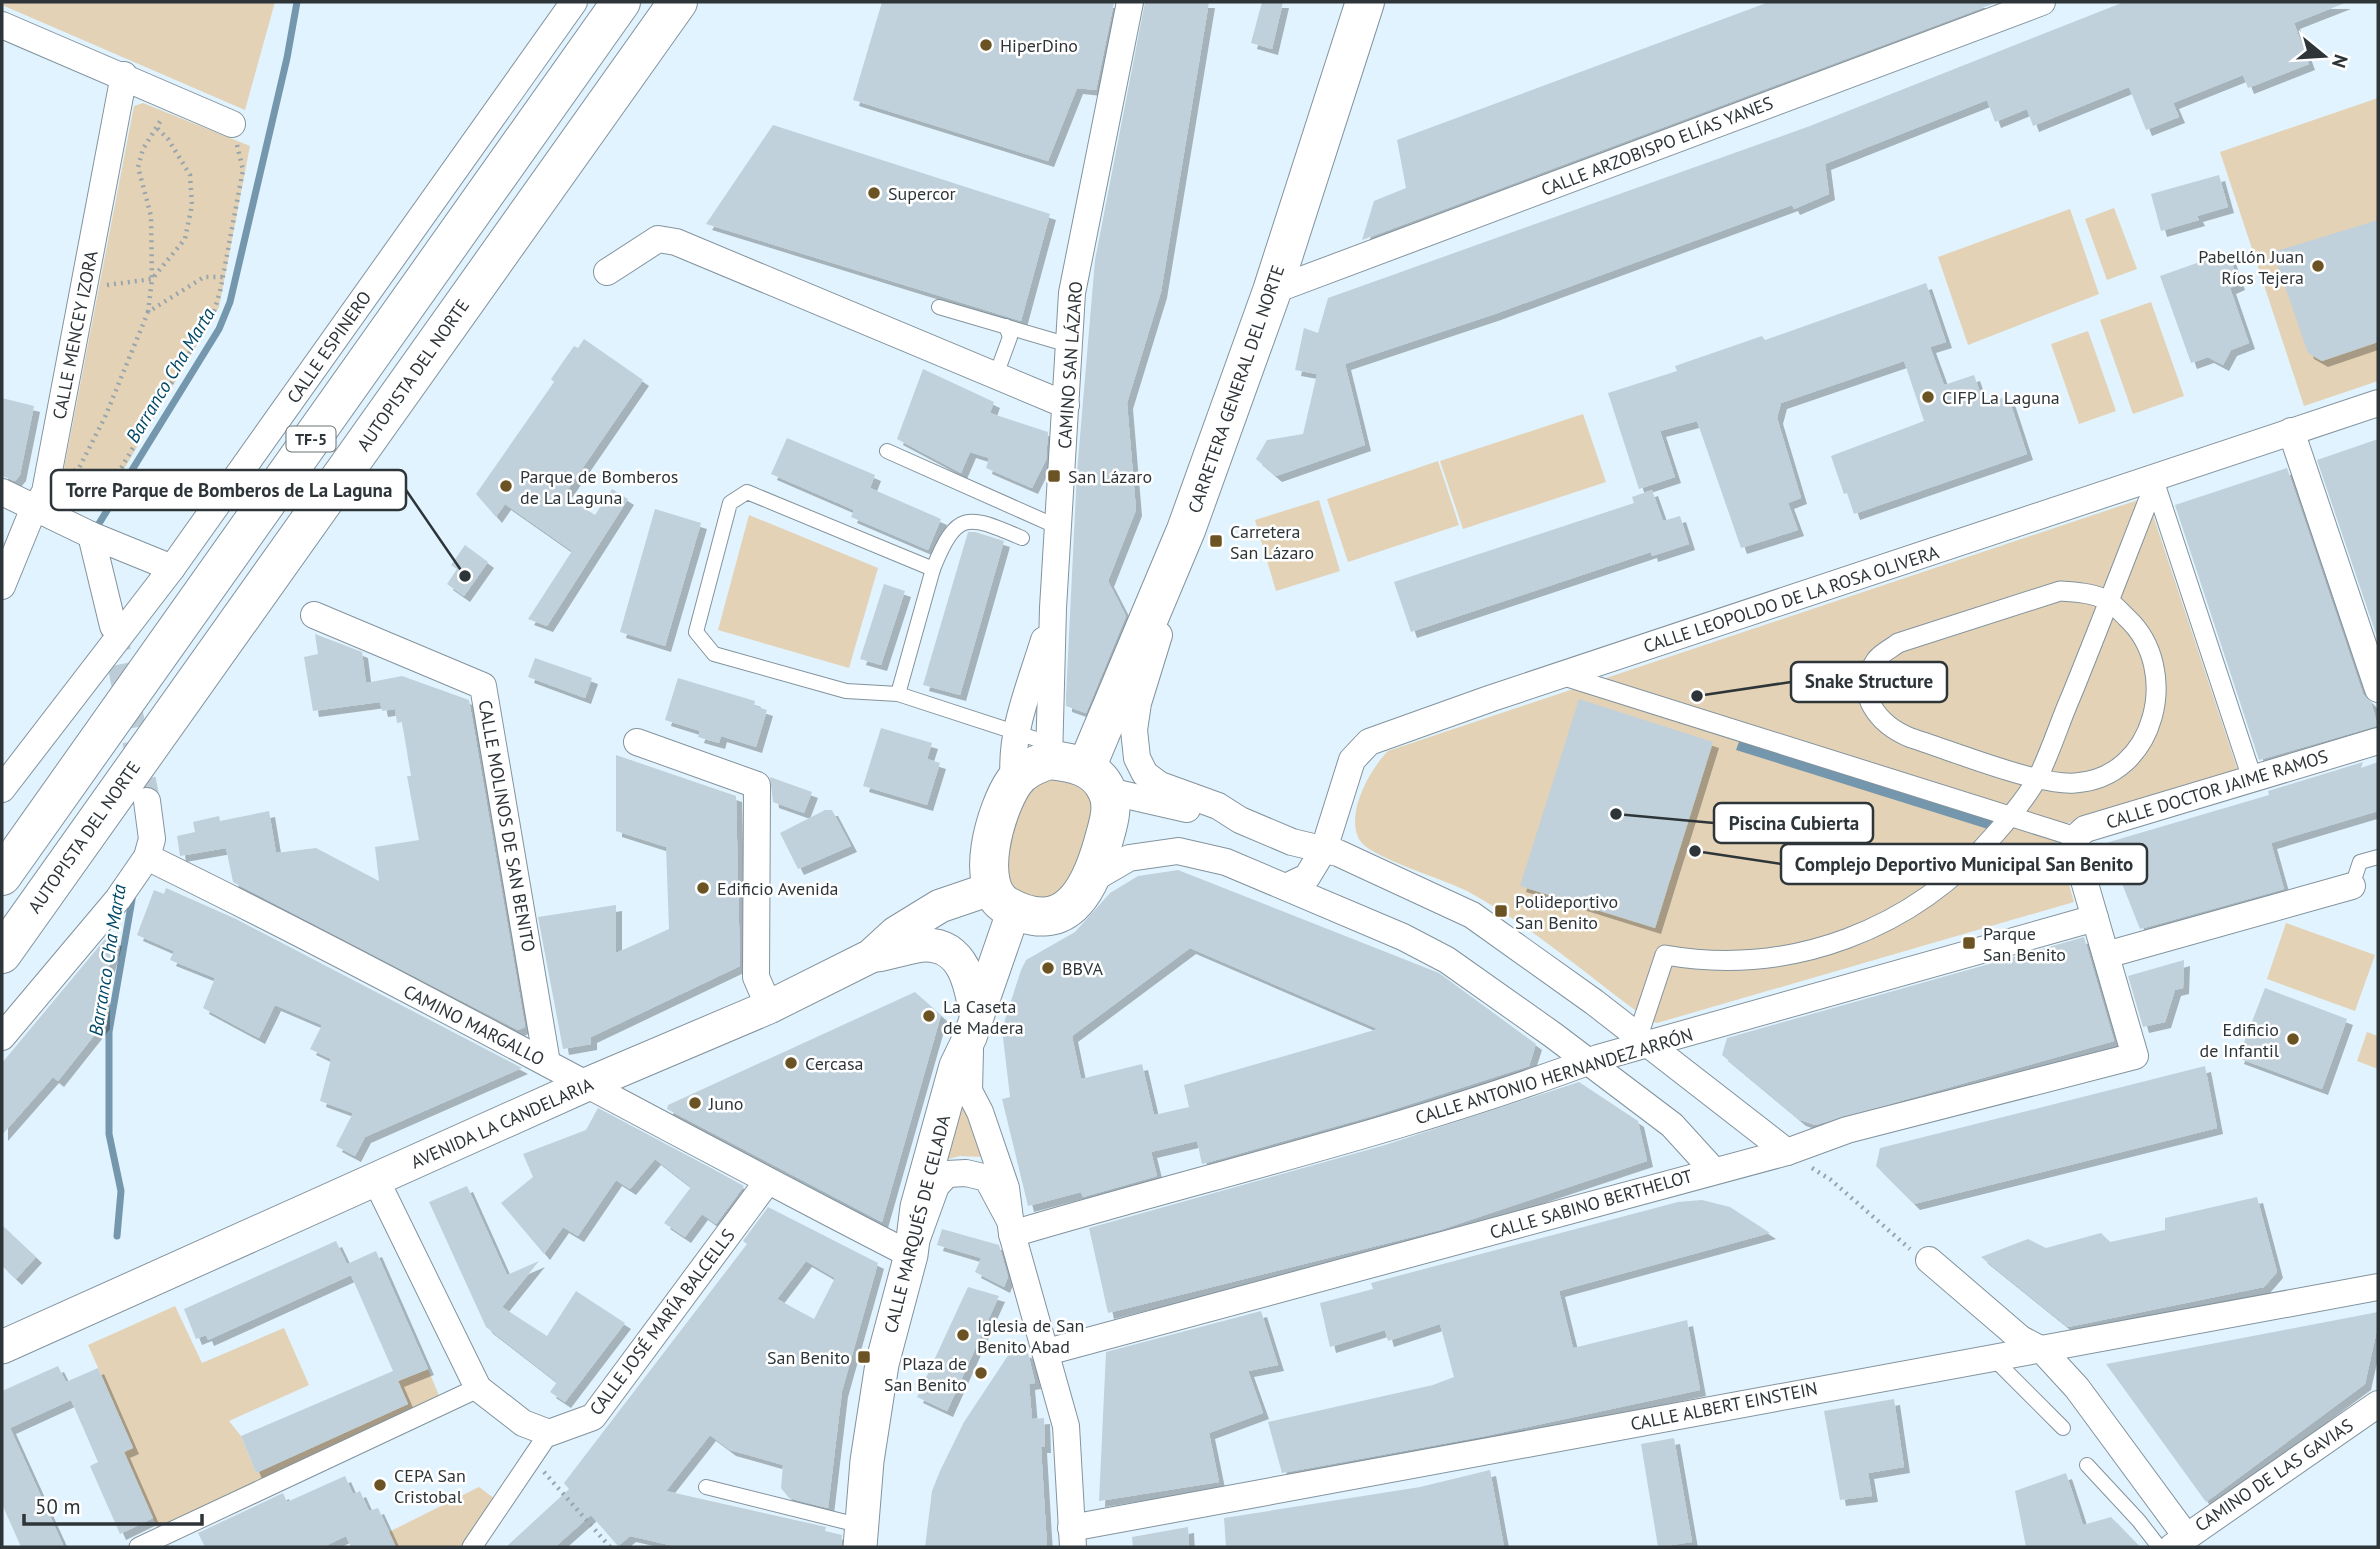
<svg xmlns="http://www.w3.org/2000/svg" width="2380" height="1549" font-family="'PT Sans',sans-serif">
	<style>
		.green { fill: #e3d2b5 }
		.water { fill: #7497ad }
		.lines { fill: none; stroke-linecap: round; stroke-linejoin: round }
		.stream { stroke: #7497ad; stroke-width: 7 }
		.building { fill: #c0d1db; fill-rule: evenodd; filter: url(#shadow) }
		.minor-tunnel { stroke: #bdcdd7; stroke-width: 26; stroke-dasharray: 26 13; stroke-linecap: butt }
		.service-casing { stroke: #83939d; stroke-width: 16 }
		.pedestrian-casing { stroke: #83939d; stroke-width: 21 }
		.minor-casing { stroke: #83939d; stroke-width: 28 }
		.tertiary-casing { stroke: #83939d; stroke-width: 35 }
		.secondary-casing { stroke: #83939d; stroke-width: 40 }
		.motorway-casing { stroke: #83939d; stroke-width: 40 }
		.path { stroke: #98a5ad; stroke-width: 4.5; stroke-dasharray: 2 5; stroke-linecap: butt }
		.service { stroke: #fff; stroke-width: 14 }
		.pedestrian { stroke: #fff; stroke-width: 19 }
		.minor { stroke: #fff; stroke-width: 26 }
		.tertiary { stroke: #fff; stroke-width: 33 }
		.secondary { stroke: #fff; stroke-width: 38 }
		.motorway { stroke: #fff; stroke-width: 38 }
		.poi-dot { fill: #6b5323; stroke: #fff; stroke-width: 2.5 }
		.labels { text-anchor: middle; dominant-baseline: central; stroke-width: 5; stroke-linejoin: round; paint-order: stroke }
		.shield { fill: #fff; stroke: #6d7274; stroke-width: 2 }
		.shield-label { font-size: 16px; font-weight: bold; fill: #2e3539 }
		.poi-label { font-size: 18px; fill: #2e3539; stroke: #fff; text-anchor: start }
		.street-label { font-size: 18px; fill: #2e3539; stroke: #fff }
		.water-label { font-size: 19px; font-style: italic; fill: #004867; stroke: #fff }
		.leader { fill: none; stroke: #2e3539; stroke-width: 2.5 }
		.callout-dot { fill: #2e3539; stroke: #fff; stroke-width: 2.5 }
		.callout { fill: #fff; stroke: #2e3539; stroke-width: 2.5 }
		.callout-label { font-size: 19px; text-anchor: middle; font-weight: bold; fill: #2e3539 }
	</style>
	<defs>
		<filter id="shadow"><feDropShadow dx="6" dy="6" stdDeviation="0" flood-color="#0004"/></filter>
	</defs>
	<rect width="100%" height="100%" fill="#e1f3fe"/>
	<g class="green">
		<path d="M2 2H275L245 110 2 5Z"/>
		<path d="M2378 98V381L2304 406 2220 152Z"/>
		<path d="M143 103 250 146 219 307 100 510 64 497 62 479 134 106Z"/>
		<path d="M2114 208 2137 269 2107 280 2085 219Z"/>
		<path d="M2070 209 2099 294 1968 345 1938 257Z"/>
		<path d="M2151 302 2184 396 2133 414 2100 320Z"/>
		<path d="M2088 331 2116 411 2079 424 2051 344Z"/>
		<path d="M1583 414 1606 482 1463 529 1440 461Z"/>
		<path d="M1438 461 1459 525 1348 562 1327 499Z"/>
		<path d="M2147 497 2238 771 2061 825 2055 836 2074 902 1657 1023 1650 1021C1590 978 1532 926 1467 891 1446 880 1373 858 1361 842 1343 817 1370 769 1388 751Z"/>
		<path d="M1319 500 1340 571 1276 591 1255 520Z"/>
		<path d="M749 515 878 568 849 668 718 630Z"/>
		<path d="M1053 776 1084 788 1093 803 1076 881 1050 900 1025 898 1009 887 1004 849 1020 796Z"/>
		<path d="M2286 923 2375 955 2355 1011 2267 979Z"/>
		<path d="M2367 1032 2378 1036V1069L2357 1061Z"/>
		<path d="M959 1089 984 1157 960 1156 940 1161Z"/>
		<path d="M175 1306 202 1363 284 1328 309 1385 229 1421 241 1436 256 1473 408 1404 398 1381 428 1369 440 1398 158 1530 124 1452 133 1447 88 1345Z"/>
		<path d="M479 1487 495 1499 462 1547H387L394 1544 389 1532Z"/>
	</g>
	<path class="water" d="M1740 739 1996 820 1991 830 1736 750Z"/>
	<g class="lines">
		<g class="stream">
			<path d="M95 530 219 329 230 302 287 58 297 2"/>
			<path d="M117 1236 121 1191 109 1134V1032L133 894"/>
		</g>
	</g>
	<g class="building">
		<path d="M882 2H1114L1096 90 1077 88 1048 161 853 100Z"/>
		<path d="M1145 2H1209L1161 292 1127 403 1136 510 1108 581 1126 616 1086 713 1066 706V696L1077 472 1095 260Z"/>
		<path d="M1262 2H1283L1272 49 1251 43Z"/>
		<path d="M1769 2H1998L1362 240 1374 201 1406 188 1397 140Z"/>
		<path d="M2124 2 2345 3 2294 23 2309 64 2248 88 2243 75 2173 103 2179 117 2146 130 2129 87 2033 126 2027 109 1995 122 1987 100 1825 164 1829 194 1794 209 1792 205 1495 314 1345 364 1365 445 1276 476 1256 459 1267 440 1303 434 1317 374 1295 370 1304 328 1318 333 1328 298 1810 126Z"/>
		<path d="M773 125 1050 214 1021 321 706 224Z"/>
		<path d="M2219 175 2228 207 2197 216 2199 220 2161 231 2151 194Z"/>
		<path d="M2378 220V342L2322 361 2308 353 2273 252Z"/>
		<path d="M2228 252 2239 284 2230 288 2249 343 2231 350 2223 365 2208 357 2191 363 2160 276Z"/>
		<path d="M1926 283 1946 342 1930 347 1944 385 1974 375 1984 404 2008 396 2027 454 1854 514 1847 493 1844 494 1831 456 1924 421 1904 361 1781 403 1777 418 1801 498 1788 503 1798 530 1741 548 1697 421 1660 431 1675 477 1639 489 1608 393 1677 371 1675 366 1762 336 1765 340Z"/>
		<path d="M584 339 643 380 564 495 595 515 612 489 628 499 547 626 528 619 572 551 505 504 496 517 476 494 554 382 551 379 574 346 578 348Z"/>
		<path d="M923 369 994 402 990 413 1048 432 1046 460 1032 488 986 468 989 458 970 452 961 473 897 439Z"/>
		<path d="M2 398 34 406 20 475 15 481 2 476Z"/>
		<path d="M787 438 875 475 870 488 941 519 928 550 851 517 854 510 771 474Z"/>
		<path d="M2378 439V640L2317 460Z"/>
		<path d="M2287 468 2363 694 2371 702 2377 723 2376 726 2259 760 2175 505Z"/>
		<path d="M1652 490 1663 521 1680 516 1689 544 1652 556 1651 552 1411 632 1394 582 1634 503 1632 497Z"/>
		<path d="M655 509 701 523 665 646 620 632Z"/>
		<path d="M968 532H975L1004 541 960 695 923 685Z"/>
		<path d="M465 545 488 562 464 596 447 584 457 569 451 565Z"/>
		<path d="M884 584 905 591 881 665 860 659Z"/>
		<path d="M315 634 362 652 366 683 402 676 469 700 525 1027 518 1030 233 882 226 848 180 856 177 836 195 832 193 822 219 816 220 821 269 811 276 853 316 848 379 881 375 847 419 840 407 776H411L402 722 397 723 395 709 382 711 380 702 313 711 304 657 318 654Z"/>
		<path d="M535 658 592 678 585 698 528 677Z"/>
		<path d="M678 678 755 701 754 706 767 710 756 747 721 736 719 743 698 737 700 731 665 720Z"/>
		<path d="M1579 699 1713 742 1655 928 1520 886Z"/>
		<path d="M881 728 932 743 927 759 940 763 927 805 863 786Z"/>
		<path d="M616 755 736 796 740 966 591 1037V1044L563 1049 538 917 616 905V953L669 929 666 847 616 831Z"/>
		<path d="M2363 762 2361 768 2378 762V811L2271 843 2284 889 2140 929 2106 843 2269 795 2268 791Z"/>
		<path d="M770 777 812 792 804 813 773 802Z"/>
		<path d="M825 810H832L851 846 798 869 780 833Z"/>
		<path d="M1178 870 1439 973 1536 1044 1529 1066 1376 1115 1202 1164 1197 1141 1151 1152 1157 1176 1083 1197 1081 1192 1028 1206 1002 1099 1010 1097 1002 1029 1021 970 1026 960 1075 932 1110 893 1138 876ZM1190 948 1378 1029 1184 1085 1189 1107 1154 1115 1142 1064 1081 1079 1072 1036Z"/>
		<path d="M166 888 236 919 522 1068 365 1137 355 1156 336 1146 353 1113 320 1101 331 1059 310 1049 322 1025 275 1005 259 1038 203 1008 215 978 170 960 174 951 137 935 154 890 164 894Z"/>
		<path d="M2084 937 2114 1041 1815 1125 1800 1120 1722 1055 1727 1038Z"/>
		<path d="M106 938 116 940 104 984V1023L58 1081 53 1077 2 1135V1063Z"/>
		<path d="M2184 960 2183 988 2175 990 2165 1022 2143 1027 2128 976Z"/>
		<path d="M2265 988 2347 1019 2322 1089 2238 1058Z"/>
		<path d="M915 992 941 1015 882 1222 667 1109 668 1105Z"/>
		<path d="M2205 1066 2217 1128 1914 1204 1876 1166 1880 1148Z"/>
		<path d="M1579 1082 1638 1121 1647 1161 1440 1230 1108 1313 1089 1228 1385 1145Z"/>
		<path d="M598 1108 713 1169 744 1186 716 1224 702 1214 685 1237 664 1223 691 1187 655 1159 630 1189 616 1180 578 1236 563 1227 544 1254 501 1203 533 1177 523 1154 586 1130Z"/>
		<path d="M467 1186 507 1275 539 1261 502 1307 547 1336 576 1291 625 1323 565 1402 550 1392 557 1382 486 1327 429 1202Z"/>
		<path d="M2257 1197 2277 1272 2264 1287 2068 1327 1981 1257 2028 1239 2046 1248 2101 1233 2110 1242 2165 1230V1218Z"/>
		<path d="M1702 1200 1730 1207 1770 1233 1559 1291 1573 1348 1687 1320 1700 1390 1485 1436 1282 1473 1268 1422 1433 1385 1454 1377 1440 1324 1388 1341 1385 1330 1330 1347 1320 1303 1373 1289 1371 1283 1678 1202Z"/>
		<path d="M768 1207 878 1263 842 1391 828 1508 789 1498 781 1488 783 1465 730 1450 710 1435 666 1491 826 1527 825 1531 842 1535 841 1547H678L630 1536 618 1546 591 1515 555 1547H506L569 1489 564 1483 747 1244 743 1241ZM806 1261 835 1278 814 1319 777 1299Z"/>
		<path d="M2 1225 36 1257 16 1279 2 1266Z"/>
		<path d="M942 1229 999 1245 1008 1277 1004 1287 975 1272 981 1258 937 1245Z"/>
		<path d="M336 1241 347 1264 376 1251 428 1369 398 1381 408 1404 256 1473 241 1436 393 1371 351 1275 208 1340 206 1335 196 1339 184 1309Z"/>
		<path d="M968 1287 999 1296 947 1411 917 1397Z"/>
		<path d="M1261 1311 1278 1365 1248 1371 1263 1413 1209 1433 1219 1482 1099 1501 1106 1352Z"/>
		<path d="M2378 1312V1325L2365 1384 2206 1502 2106 1364Z"/>
		<path d="M1013 1348 1028 1353 1035 1383 1029 1384 1032 1419 1044 1418 1045 1447H1041L1047 1547H925L932 1491 940 1471 964 1422Z"/>
		<path d="M58 1366 66 1382 98 1368 133 1448 124 1452 153 1518 120 1534 90 1466 98 1462 71 1400 10 1428 64 1547H21L2 1504V1391Z"/>
		<path d="M1894 1399 1904 1467 1868 1473 1872 1496 1840 1500 1824 1411Z"/>
		<path d="M1674 1438 1692 1542 1658 1547 1641 1444Z"/>
		<path d="M1490 1470 1504 1547H1226L1224 1518 1420 1487Z"/>
		<path d="M2066 1473 2083 1525 2111 1517 2140 1547H2026L2015 1491Z"/>
		<path d="M345 1476 353 1494 360 1491 369 1511 378 1508 396 1547H351L346 1536 323 1547H205L198 1533 283 1493 287 1502Z"/>
		<path d="M1188 1527 1189 1547H1133L1132 1537Z"/>
	</g>
	<g class="lines">
		<path class="minor-tunnel" d="M113 626 147 801"/>
		<defs>
			<g id="service">
				<path d="M939 307 1069 345"/>
				<path d="M996 375 1010 337 1006 326"/>
				<path d="M887 451 1060 528"/>
				<path d="M933 569C957 509 968 515 1022 538"/>
				<path d="M898 694 933 569 747 492 730 503 696 632 714 654 846 691 898 694 1039 740 1049 741"/>
				<path d="M2352 886 2360 862 2378 857"/>
				<path d="M1992 1357 2063 1428"/>
				<path d="M2087 1465 2139 1521 2159 1547"/>
				<path d="M706 1487 862 1526"/>
			</g>
			<g id="pedestrian">
				<path d="M2156 487 2252 778"/>
				<path d="M2060 591C2076 592 2092 593 2107 600 2114 604 2121 612 2127 618 2182 669 2156 778 2075 783 2037 786 1950 750 1911 738 1879 725 1852 694 1876 660 1881 653 1892 648 1898 643Z"/>
				<path d="M1561 675 2076 837"/>
				<path d="M1638 1036 1665 955C1790 977 1914 930 1996 833 2011 816 2027 797 2038 777 2051 751 2060 721 2072 694 2098 630 2123 565 2148 501L2159 498"/>
				<path d="M139 1547 478 1388"/>
				<path d="M472 1547 549 1433"/>
			</g>
			<g id="minor">
				<path d="M2 25 232 124"/>
				<path d="M607 272 658 239 676 242 1066 405"/>
				<path d="M1272 291 2042 2"/>
				<path d="M2291 431 2378 689"/>
				<path d="M2 492 91 535 172 568"/>
				<path d="M91 535 113 626"/>
				<path d="M2 586 31 515 45 492 124 75"/>
				<path d="M314 615 483 686 547 1063"/>
				<path d="M1159 635 1138 703 1134 730 1137 758 1145 774 1160 785 1218 806 1240 820 1292 842 1338 853 1472 915 1594 1002 1787 1152"/>
				<path d="M637 742 757 785 756 977 769 1007"/>
				<path d="M1049 760 1053 608 1072 293 1130 2"/>
				<path d="M1014 781C1009 733 1030 686 1044 640"/>
				<path d="M2 789 172 568 574 2"/>
				<path d="M1108 791 1187 809"/>
				<path d="M147 857C405 983 655 1124 911 1255L936 1186 947 1174 966 1173 987 1178 1009 1219"/>
				<path d="M1091 880 1129 858 1178 851 1226 862 1403 937 1447 960 1553 1035 1672 1125 1713 1170"/>
				<path d="M1286 887 1307 877 1324 849 1352 760 1369 742 1492 698 2378 403"/>
				<path d="M2106 955 2352 886"/>
				<path d="M2 1037 118 899 147 857 152 839 147 801"/>
				<path d="M970 1050 969 1091 980 1112 1006 1188 1012 1234 1066 1426 1073 1547"/>
				<path d="M376 1180 478 1388 523 1423 549 1433 593 1417 767 1182"/>
				<path d="M1012 1234C1207 1176 1408 1130 1598 1058L2095 918"/>
				<path d="M1929 1260 2021 1339 2042 1350 2077 1388 2186 1536"/>
				<path d="M1047 1352 1787 1152 1847 1130 2135 1056 2074 846 2076 837 2085 829 2378 741"/>
				<path d="M1071 1528 2378 1287"/>
				<path d="M2172 1547 2378 1404"/>
			</g>
			<g id="tertiary">
				<path d="M877 955C892 953 912 945 926 945 964 945 971 985 976 1014"/>
				<path d="M2 1347 590 1083 769 1007 871 956 896 933 940 906 993 888"/>
				<path d="M860 1547 867 1461 882 1364 911 1255 917 1207 956 1066 970 1037 1014 910"/>
			</g>
			<g id="secondary">
				<path d="M1049 760C1072 762 1097 767 1107 791 1115 808 1107 827 1103 843 1089 892 1065 938 1007 906 972 887 996 808 1014 782 1022 770 1035 765 1049 760Z"/>
				<path d="M1086 768 1186 530 1272 291 1365 2"/>
			</g>
			<g id="motorway">
				<path d="M2 876 621 2"/>
				<path d="M2 954 678 2"/>
			</g>
		</defs>
		<use href="#service" class="service-casing"/>
		<use href="#pedestrian" class="pedestrian-casing"/>
		<use href="#minor" class="minor-casing"/>
		<use href="#tertiary" class="tertiary-casing"/>
		<use href="#secondary" class="secondary-casing"/>
		<use href="#motorway" class="motorway-casing"/>
		<g class="path">
			<path d="M107 285 152 279 185 239 192 205 190 175 168 139 157 128"/>
			<path d="M148 312 152 279 151 216 138 167 143 149 161 120"/>
			<path d="M74 471 79 468 105 417 148 312 204 277H223"/>
			<path d="M82 500 98 507 214 311 220 292 243 170 237 145"/>
			<path d="M1812 1168 1831 1180 1910 1249"/>
			<path d="M544 1472 610 1547"/>
		</g>
		<use href="#service" class="service"/>
		<use href="#pedestrian" class="pedestrian"/>
		<use href="#minor" class="minor"/>
		<use href="#tertiary" class="tertiary"/>
		<use href="#secondary" class="secondary"/>
		<use href="#motorway" class="motorway"/>
	</g>
	<g class="poi-dot">
		<circle cx="986" cy="45" r="7"/>
		<circle cx="874" cy="193" r="7"/>
		<circle cx="2318" cy="266" r="7"/>
		<circle cx="1928" cy="397" r="7"/>
		<rect x="1047" y="469" width="14" height="14" rx="3.5"/>
		<circle cx="506" cy="486" r="7"/>
		<rect x="1209" y="534" width="14" height="14" rx="3.5"/>
		<circle cx="703" cy="888" r="7"/>
		<rect x="1494" y="904" width="14" height="14" rx="3.5"/>
		<rect x="1962" y="936" width="14" height="14" rx="3.5"/>
		<circle cx="1048" cy="968" r="7"/>
		<circle cx="929" cy="1016" r="7"/>
		<circle cx="2293" cy="1039" r="7"/>
		<circle cx="791" cy="1063" r="7"/>
		<circle cx="695" cy="1103" r="7"/>
		<circle cx="963" cy="1335" r="7"/>
		<rect x="857" y="1350" width="14" height="14" rx="3.5"/>
		<circle cx="981" cy="1373" r="7"/>
		<circle cx="380" cy="1485" r="7"/>
	</g>
	<g class="labels">
		<rect class="shield" x="286.5" y="426.5" width="49" height="25" rx="5"/>
		<g class="shield-label">
			<text x="311" y="439">TF-5</text>
		</g>
		<g class="poi-label">
			<text x="1000" y="45">HiperDino</text>
			<text x="888" y="193">Supercor</text>
			<text x="2304" y="256" text-anchor="end">Pabellón Juan<tspan x="2304" dy="21">Ríos Tejera</tspan></text>
			<text x="1942" y="397">CIFP La Laguna</text>
			<text x="520" y="476">Parque de Bomberos<tspan x="520" dy="21">de La Laguna</tspan></text>
			<text x="1068" y="476">San Lázaro</text>
			<text x="1230" y="531">Carretera<tspan x="1230" dy="21">San Lázaro</tspan></text>
			<text x="717" y="888">Edificio Avenida</text>
			<text x="1515" y="901">Polideportivo<tspan x="1515" dy="21">San Benito</tspan></text>
			<text x="1983" y="933">Parque<tspan x="1983" dy="21">San Benito</tspan></text>
			<text x="1062" y="968">BBVA</text>
			<text x="943" y="1006">La Caseta<tspan x="943" dy="21">de Madera</tspan></text>
			<text x="2279" y="1029" text-anchor="end">Edificio<tspan x="2279" dy="21">de Infantil</tspan></text>
			<text x="805" y="1063">Cercasa</text>
			<text x="709" y="1103">Juno</text>
			<text x="977" y="1325">Iglesia de San<tspan x="977" dy="21">Benito Abad</tspan></text>
			<text x="850" y="1357" text-anchor="end">San Benito</text>
			<text x="967" y="1363" text-anchor="end">Plaza de<tspan x="967" dy="21">San Benito</tspan></text>
			<text x="394" y="1475">CEPA San<tspan x="394" dy="21">Cristobal</tspan></text>
		</g>
		<g class="street-label">
			<text transform="translate(1657 146) rotate(-21)">CALLE ARZOBISPO ELÍAS YANES</text>
			<text transform="translate(75 335) rotate(-79)">CALLE MENCEY IZORA</text>
			<text transform="translate(329 347) rotate(-55)">CALLE ESPINERO</text>
			<text transform="translate(1070 365) rotate(-86)">CAMINO SAN LÁZARO</text>
			<text transform="translate(413 375) rotate(-55)">AUTOPISTA DEL NORTE</text>
			<text transform="translate(1236 389) rotate(-71)">CARRETERA GENERAL DEL NORTE</text>
			<text transform="translate(1791 599) rotate(-18)">CALLE LEOPOLDO DE LA ROSA OLIVERA</text>
			<text transform="translate(2217 789) rotate(-17)">CALLE DOCTOR JAIME RAMOS</text>
			<text transform="translate(507 826) rotate(80)">CALLE MOLINOS DE SAN BENITO</text>
			<text transform="translate(84 837) rotate(-55)">AUTOPISTA DEL NORTE</text>
			<text transform="translate(474 1025) rotate(27)">CAMINO MARGALLO</text>
			<text transform="translate(1554 1076) rotate(-17)">CALLE ANTONIO HERNANDEZ ARRÓN</text>
			<text transform="translate(502 1123) rotate(-24)">AVENIDA LA CANDELARIA</text>
			<text transform="translate(1591 1204) rotate(-16)">CALLE SABINO BERTHELOT</text>
			<text transform="translate(917 1224) rotate(-76)">CALLE MARQUÉS DE CELADA</text>
			<text transform="translate(662 1322) rotate(-53)">CALLE JOSÉ MARÍA BALCELLS</text>
			<text transform="translate(1724 1406) rotate(-11)">CALLE ALBERT EINSTEIN</text>
			<text transform="translate(2274 1475) rotate(-34)">CAMINO DE LAS GAVIAS</text>
		</g>
		<g class="water-label">
			<text transform="translate(170 375) rotate(-59)">Barranco Cha Marta</text>
			<text transform="translate(107 960) rotate(-81)">Barranco Cha Marta</text>
		</g>
	</g>
	<path class="leader" d="M465 576L406 490M1697 696L1791 682M1616 814L1714 823M1695 851L1781 864"/>
	<g class="callout-dot">
		<circle cx="465" cy="576" r="7"/>
		<circle cx="1697" cy="696" r="7"/>
		<circle cx="1616" cy="814" r="7"/>
		<circle cx="1695" cy="851" r="7"/>
	</g>
	<g class="callout">
		<rect x="51" y="470" width="355" height="40" rx="7"/>
		<rect x="1791" y="662" width="156" height="40" rx="7"/>
		<rect x="1714" y="803" width="159" height="40" rx="7"/>
		<rect x="1781" y="844" width="366" height="40" rx="7"/>
	</g>
	<g class="callout-label">
		<text x="229" y="497">Torre Parque de Bomberos de La Laguna</text>
		<text x="1869" y="688">Snake Structure</text>
		<text x="1794" y="830">Piscina Cubierta</text>
		<text x="1964" y="871">Complejo Deportivo Municipal San Benito</text>
	</g>
	<rect width="2380" height="1549" fill="none" stroke="#2e3539" stroke-width="7"/>
	<g transform="translate(2324 56) rotate(108)" stroke="#ffffff" stroke-width="5" paint-order="stroke">
	<path d="M0-5L12 26L0 18L-12 26Z" fill="#2e3539"/>
	<text y="-10" font-size="19" font-weight="bold" text-anchor="middle" fill="#2e3539">N</text>
	</g>
	<path d="M24 1514v10h178v-10" fill="none" stroke="#2e3539" stroke-width="3.5"/>
	<text x="35" y="1514" font-size="21" fill="#2e3539" stroke="#ffffff" stroke-width="5" paint-order="stroke">50 m</text>
</svg>
